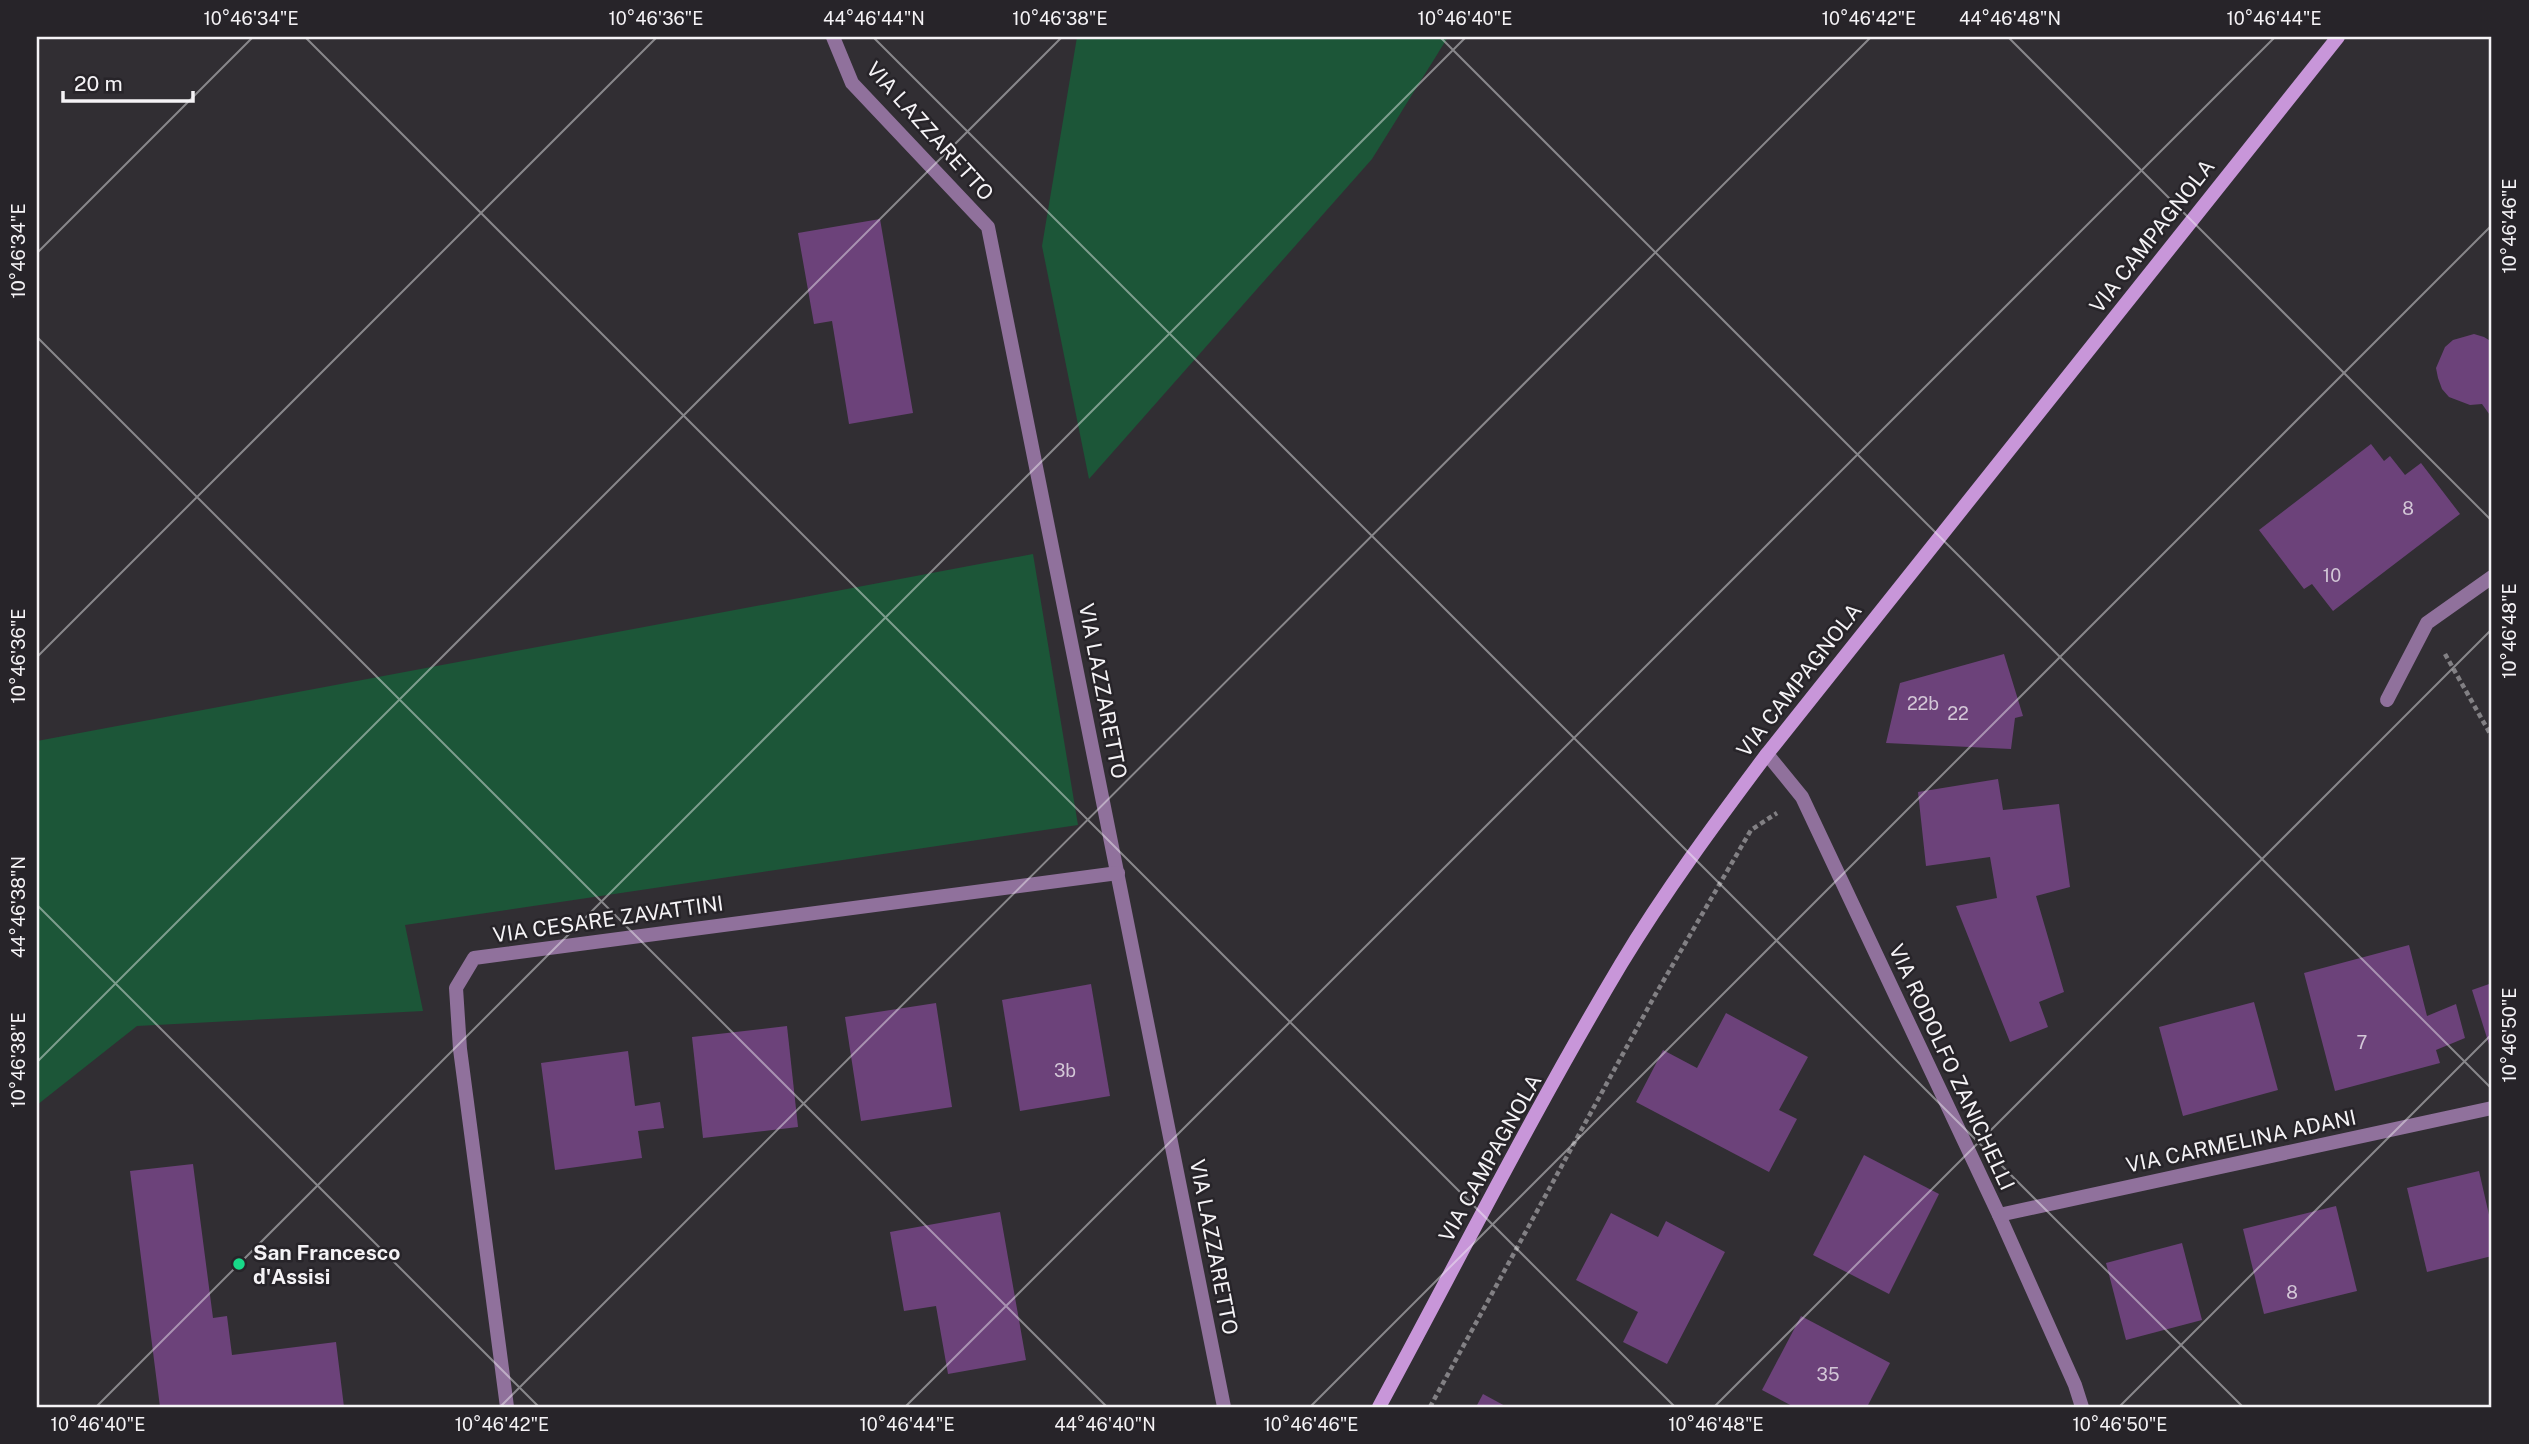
<svg xmlns="http://www.w3.org/2000/svg" width="2529" height="1444" font-family="'Public Sans',sans-serif">
	<style>
		.green { fill: #1c5638 }
		.building { fill: #6c427a }
		.lines { fill: none; stroke-linecap: round; stroke-linejoin: round }
		.path { stroke: #828084; stroke-width: 4.5; stroke-dasharray: 5 3.5; stroke-linecap: butt }
		.minor { stroke: #90719c; stroke-width: 14 }
		.secondary { stroke: #c896d9; stroke-width: 14 }
		.ticks { fill: none; stroke: #f5f3f6; stroke-width: 2; stroke-opacity: 0.45 }
		.poi-dot { fill: #18d989; stroke: #272429; stroke-width: 2.5 }
		.labels { text-anchor: middle; dominant-baseline: central; stroke-width: 5; stroke-linejoin: round; paint-order: stroke }
		.number-label { font-size: 18px; fill: #d3c7d7 }
		.street-label { font-size: 21px; fill: #f5f3f6; stroke: #272429 }
		.poi-label { font-size: 21px; font-weight: bold; fill: #f5f3f6; stroke: #272429; text-anchor: start }
		.neatline { fill: none; stroke: #f5f3f6; stroke-width: 2.5 }
		.ticks-label { font-size: 18px; text-anchor: middle; fill: #f5f3f6 }
	</style>
	<rect width="100%" height="100%" fill="#312e33"/>
	<g class="green">
		<path d="M1077 37H1448L1372 159 1089 479 1042 246Z"/>
		<path d="M1033 554 1078 825 405 925 423 1011 137 1026 37 1105V741Z"/>
	</g>
	<g class="building">
		<path d="M880 219 913 413 849 424 832 321 814 324 798 233Z"/>
		<path d="M2474 334 2484 337 2492 342V418L2482 404 2470 405 2449 397 2442 389 2438 378 2436 368 2445 347 2453 340Z"/>
		<path d="M2371 444 2384 461 2390 456 2405 475 2421 463 2460 514 2333 611 2312 584 2304 589 2259 530Z"/>
		<path d="M2004 654 2023 716 2015 718 2011 749 1886 743 1900 683Z"/>
		<path d="M1998 779 2003 810 2059 804 2070 887 2036 896 2064 992 2039 1002 2048 1027 2010 1042 1956 906 1997 898 1990 857 1926 866 1918 792Z"/>
		<path d="M2409 945 2427 1016 2456 1004 2465 1038 2436 1050 2440 1063 2335 1091 2304 973Z"/>
		<path d="M2492 983V1054L2472 990Z"/>
		<path d="M1091 984 1110 1096 1020 1111 1002 1000Z"/>
		<path d="M2254 1002 2278 1090 2183 1116 2159 1027Z"/>
		<path d="M936 1003 952 1107 861 1121 845 1017Z"/>
		<path d="M1726 1013 1808 1057 1779 1110 1797 1119 1769 1172 1636 1102 1663 1050 1697 1068Z"/>
		<path d="M787 1026 798 1127 703 1138 692 1037Z"/>
		<path d="M628 1051 635 1106 660 1102 664 1128 638 1131 642 1158 555 1170 541 1063Z"/>
		<path d="M1864 1155 1939 1194 1889 1294 1813 1255Z"/>
		<path d="M193 1164 213 1318 227 1316 232 1355 336 1342 344 1407H160L130 1171Z"/>
		<path d="M2479 1171 2492 1228V1256L2427 1272 2407 1188Z"/>
		<path d="M2336 1206 2357 1291 2264 1314 2243 1229Z"/>
		<path d="M1000 1212 1026 1360 948 1374 936 1306 904 1311 890 1232Z"/>
		<path d="M1611 1213 1658 1237 1666 1221 1725 1252 1667 1364 1623 1342 1638 1312 1576 1280Z"/>
		<path d="M2182 1243 2202 1320 2126 1340 2106 1263Z"/>
		<path d="M1801 1316 1890 1363 1867 1407H1794L1762 1390Z"/>
		<path d="M1483 1394 1507 1407H1476Z"/>
	</g>
	<g class="lines">
		<g class="path">
			<path d="M2445 654 2492 737"/>
			<path d="M1430 1407 1654 997 1751 830 1777 813"/>
		</g>
		<g class="minor">
			<path d="M833 37 852 83 988 227 1224 1407"/>
			<path d="M2387 700 2427 623 2492 577"/>
			<path d="M1767 754 1802 797 1999 1215 2075 1385 2082 1407"/>
			<path d="M1999 1215 2492 1108"/>
			<path d="M507 1407 460 1049 456 988 474 958 1118 873"/>
		</g>
		<path class="secondary" d="M1379 1407C1459 1259 1535 1108 1621 964 1665 891 1716 822 1767 754L2338 37"/>
	</g>
	<path class="ticks" d="M305 37 1675 1407M873 37 2243 1407M1440 37 2492 1089M2008 37 2492 521M37 253 253 37M37 337 1107 1407M37 657 657 37M37 905 539 1407M37 1062 1062 37M96 1407 1466 37M500 1407 1871 37M905 1407 2275 37M1310 1407 2492 225M1714 1407 2492 629M2119 1407 2492 1034"/>
	<circle class="poi-dot" cx="239" cy="1264" r="7"/>
	<g class="labels">
		<g class="number-label">
			<text x="2408" y="508">8</text>
			<text x="2332" y="575">10</text>
			<text x="1923" y="703">22b</text>
			<text x="1958" y="713">22</text>
			<text x="2362" y="1042">7</text>
			<text x="1065" y="1070">3b</text>
			<text x="2292" y="1292">8</text>
			<text x="1828" y="1374">35</text>
		</g>
		<g class="street-label">
			<text transform="translate(930 131) rotate(48)">VIA LAZZARETTO</text>
			<text transform="translate(2152 236) rotate(-52)">VIA CAMPAGNOLA</text>
			<text transform="translate(1799 680) rotate(-52)">VIA CAMPAGNOLA</text>
			<text transform="translate(1103 691) rotate(79)">VIA LAZZARETTO</text>
			<text transform="translate(608 919) rotate(-8)">VIA CESARE ZAVATTINI</text>
			<text transform="translate(1952 1067) rotate(65)">VIA RODOLFO ZANICHELLI</text>
			<text transform="translate(2241 1141) rotate(-12)">VIA CARMELINA ADANI</text>
			<text transform="translate(1490 1158) rotate(-61)">VIA CAMPAGNOLA</text>
			<text transform="translate(1214 1247) rotate(79)">VIA LAZZARETTO</text>
		</g>
		<g class="poi-label">
			<text x="253" y="1252">San Francesco<tspan x="253" dy="24">d'Assisi</tspan></text>
		</g>
	</g>
	<rect width="2529" height="1444" fill="none" stroke="#272429" stroke-width="77"/>
	<path d="M63 91v10h130v-10" fill="none" stroke="#f5f3f6" stroke-width="3.5"/>
	<text x="74" y="91" font-size="21" fill="#f5f3f6" stroke="#272429" stroke-width="5" paint-order="stroke">20 m</text>
	<rect x="38" y="38" width="2452" height="1368" class="neatline"/>
	<g class="ticks-label">
		<text x="251" y="25">10°46'34"E</text>
		<text x="656" y="25">10°46'36"E</text>
		<text x="874" y="25">44°46'44"N</text>
		<text x="1060" y="25">10°46'38"E</text>
		<text x="1465" y="25">10°46'40"E</text>
		<text x="1869" y="25">10°46'42"E</text>
		<text x="2010" y="25">44°46'48"N</text>
		<text x="2274" y="25">10°46'44"E</text>
		<text transform="translate(2510 226) rotate(-90)" y="6">10°46'46"E</text>
		<text transform="translate(19 251) rotate(-90)" y="6">10°46'34"E</text>
		<text transform="translate(2510 631) rotate(-90)" y="6">10°46'48"E</text>
		<text transform="translate(19 656) rotate(-90)" y="6">10°46'36"E</text>
		<text transform="translate(19 907) rotate(-90)" y="6">44°46'38"N</text>
		<text transform="translate(2510 1035) rotate(-90)" y="6">10°46'50"E</text>
		<text transform="translate(19 1060) rotate(-90)" y="6">10°46'38"E</text>
		<text x="98" y="1431">10°46'40"E</text>
		<text x="502" y="1431">10°46'42"E</text>
		<text x="907" y="1431">10°46'44"E</text>
		<text x="1105" y="1431">44°46'40"N</text>
		<text x="1311" y="1431">10°46'46"E</text>
		<text x="1716" y="1431">10°46'48"E</text>
		<text x="2120" y="1431">10°46'50"E</text>
	</g>
</svg>
